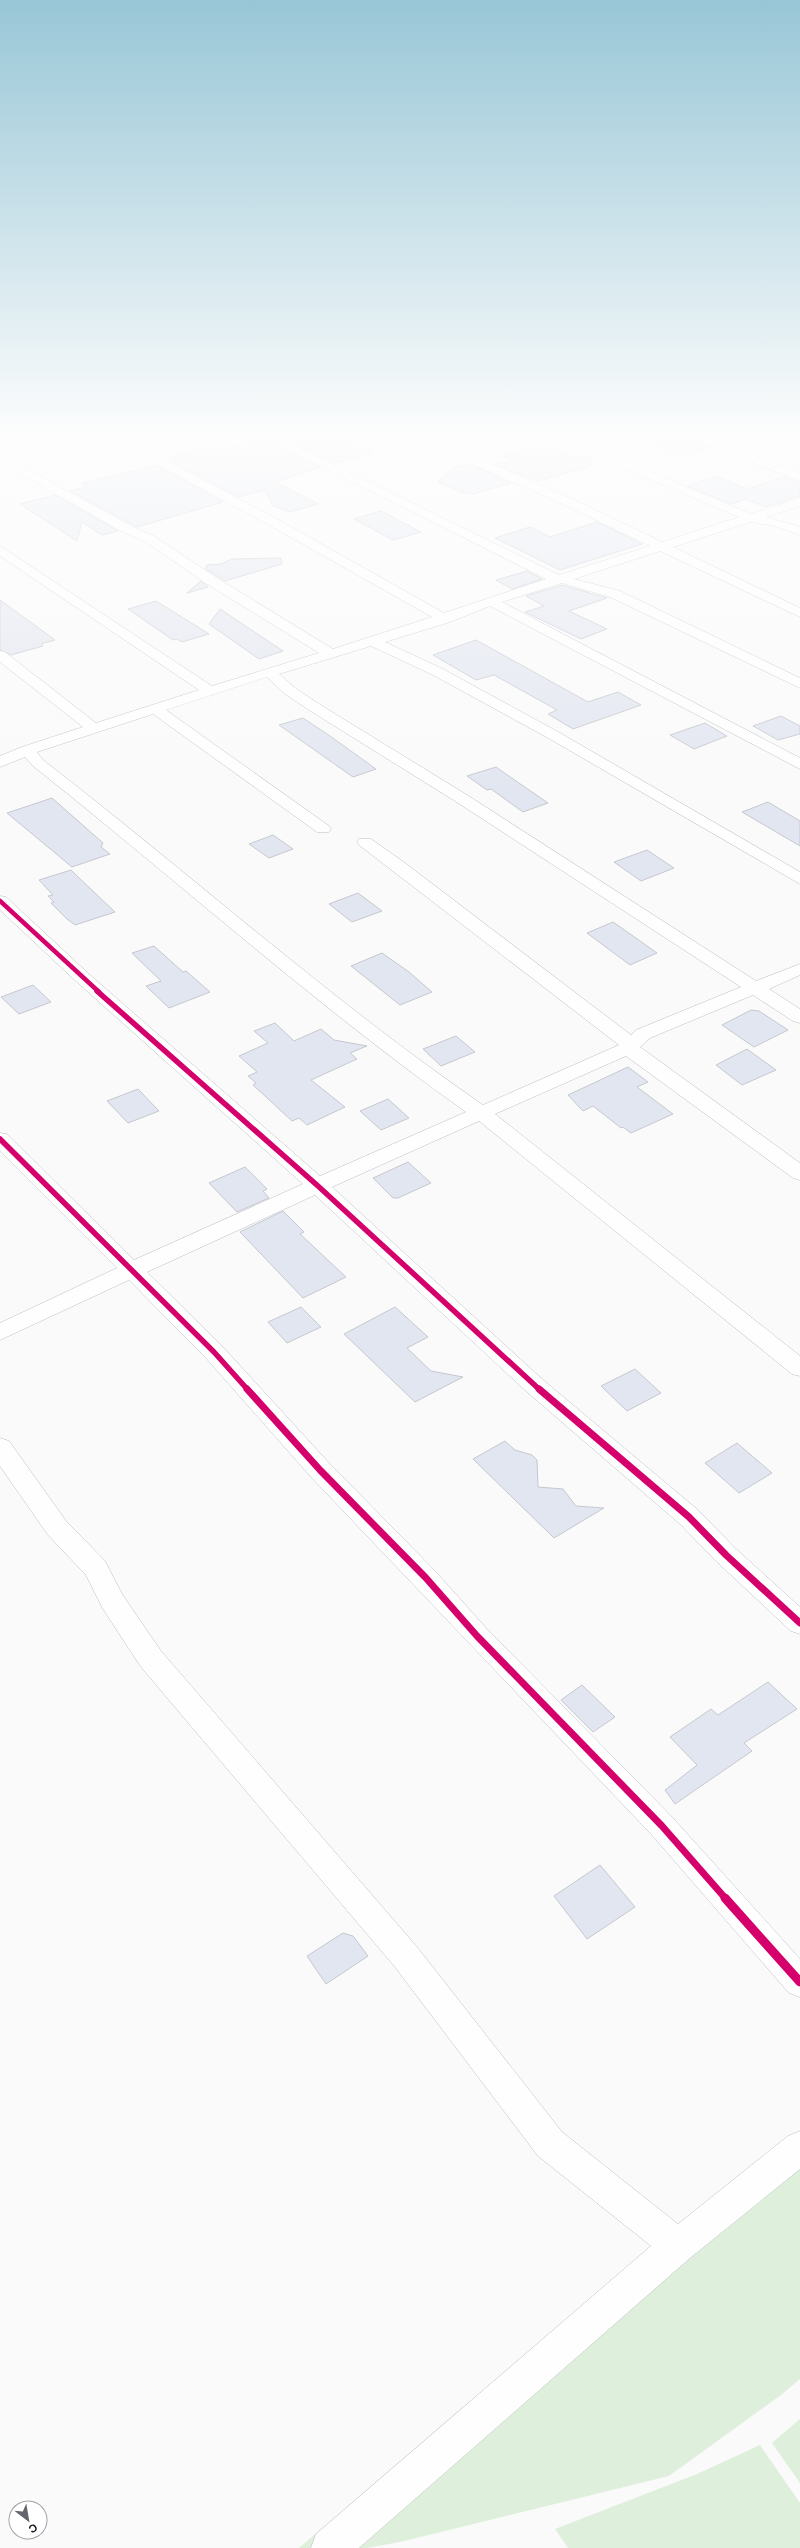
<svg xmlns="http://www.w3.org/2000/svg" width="800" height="2548" font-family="Barlow,sans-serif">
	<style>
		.green { fill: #deefdc }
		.building { fill: #e2e6f0; stroke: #c6c8cf }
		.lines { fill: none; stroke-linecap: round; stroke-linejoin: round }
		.minor-casing { stroke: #bbbec3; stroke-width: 1 }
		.minor { fill: #fefefe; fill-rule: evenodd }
		.cycleway-far3-casing { stroke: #fff; stroke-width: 6 }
		.cycleway-far2-casing { stroke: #fff; stroke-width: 8 }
		.cycleway-far1-casing { stroke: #fff; stroke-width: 10 }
		.cycleway-casing { stroke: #fff; stroke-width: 12 }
		.cycleway-far3 { stroke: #d6006c; stroke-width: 4.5 }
		.cycleway-far2 { stroke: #d6006c; stroke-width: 5.5 }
		.cycleway-far1 { stroke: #d6006c; stroke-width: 7 }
		.cycleway { stroke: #d6006c; stroke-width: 9 }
	</style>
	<rect width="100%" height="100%" fill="#fafafa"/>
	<g class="green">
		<path d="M800 2138V2379L781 2395 669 2476 400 2542 367 2548H299L457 2412Z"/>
		<path d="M800 2419V2483L772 2443Z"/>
		<path d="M760 2445 800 2503V2548H568L555 2529 697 2474Z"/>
	</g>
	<g class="building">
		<path d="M278 436H338L374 453 335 463Z"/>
		<path d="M631 436H683L710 448 679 457Z"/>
		<path d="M704 436H731L732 442 725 444Z"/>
		<path d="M264 438 321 467 275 482 318 504 290 512 273 506 265 490 239 497 172 462 176 461 169 457 208 448 215 451Z"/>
		<path d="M546 446 572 458 590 456 591 466 538 481 494 464 514 462 503 456Z"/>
		<path d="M472 465 511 483 473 494 464 493 438 482 454 467Z"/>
		<path d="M157 466 223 502 137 527 70 491 87 487 81 483Z"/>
		<path d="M717 476 747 489 783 477 800 484V496L765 507 746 499 731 504 687 486Z"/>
		<path d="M55 495 118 531 102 535 82 522 77 541 20 504Z"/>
		<path d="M381 511 421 532 393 540 354 519Z"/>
		<path d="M597 522 642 544 560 570 495 538 530 527 550 537Z"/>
		<path d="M281 558 282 564 225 581 206 569 207 565 221 564 232 559Z"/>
		<path d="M527 571 542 579 512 589 496 580Z"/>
		<path d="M201 581 208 587 187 593Z"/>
		<path d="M562 585 607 598 569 611 607 629 581 639 525 612 544 606 526 596Z"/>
		<path d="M0 600 55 640 41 644 43 646 11 655 0 650Z"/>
		<path d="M156 601 209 634 182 642 177 639 173 640 128 609Z"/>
		<path d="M220 609 283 651 259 659 209 624Z"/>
		<path d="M476 640 588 702 618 692 641 705 573 729 548 714 557 710 494 675 476 680 433 655Z"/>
		<path d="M781 716 800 726V734L778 740 753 726Z"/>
		<path d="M303 718 330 736 376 769 353 777 279 725Z"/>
		<path d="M705 723 727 736 694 749 670 735Z"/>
		<path d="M496 767 516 781 548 803 523 812 491 789 487 790 467 776Z"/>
		<path d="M52 798 103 843 101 847 110 854 72 867 7 813Z"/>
		<path d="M768 802 800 821V846L742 812Z"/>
		<path d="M273 835 293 849 269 858 249 844Z"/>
		<path d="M647 850 674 868 641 881 614 862Z"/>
		<path d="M71 870 77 876 115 912 75 925 67 919 51 903 54 902 48 896 53 895 39 880Z"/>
		<path d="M358 893 382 911 352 922 329 904Z"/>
		<path d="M613 922 633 936 657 953 630 965 587 933Z"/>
		<path d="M154 946 183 972 186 971 210 992 169 1008 146 986 161 981 132 953Z"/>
		<path d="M382 953 409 972 432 992 400 1005 351 966Z"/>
		<path d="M33 985 51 1002 19 1014 1 997Z"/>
		<path d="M751 1010 759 1011 788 1030 754 1047 722 1025Z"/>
		<path d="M275 1023 294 1041 321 1029 334 1040 367 1046 350 1053 357 1059 311 1080 345 1107 307 1125 299 1118 292 1121 253 1085 256 1083 248 1076 257 1072 239 1056 268 1043 254 1031Z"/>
		<path d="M456 1036 475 1052 441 1066 423 1049Z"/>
		<path d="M747 1049 776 1070 742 1085 716 1065Z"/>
		<path d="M628 1067 648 1082 637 1087 673 1114 631 1133 623 1127 621 1128 593 1106 583 1111 568 1095Z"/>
		<path d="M138 1089 159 1111 128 1123 107 1101Z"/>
		<path d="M388 1099 409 1118 381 1130 360 1111Z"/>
		<path d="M408 1162 431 1183 398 1198H393L373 1178Z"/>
		<path d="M245 1167 267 1189 263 1191 269 1198 237 1212 209 1183Z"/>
		<path d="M283 1211 304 1232 300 1234 346 1277 303 1298 240 1232Z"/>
		<path d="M301 1307 321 1327 287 1343 268 1322Z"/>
		<path d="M395 1307 428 1337 407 1348 431 1371 463 1377 415 1402 344 1334Z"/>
		<path d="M635 1369 661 1393 627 1411 601 1386Z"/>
		<path d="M505 1441 515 1450 532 1455 537 1460 538 1487 563 1489 576 1506 604 1508 554 1538 473 1459Z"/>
		<path d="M737 1443 772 1473 739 1493 705 1463Z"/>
		<path d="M768 1682 797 1709 744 1743 752 1751 675 1804 665 1790 697 1765 670 1737 711 1709 718 1715Z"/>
		<path d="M582 1685 615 1717 593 1732 561 1700Z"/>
		<path d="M600 1865 635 1907 587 1939 554 1896Z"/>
		<path d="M343 1933 353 1936 368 1956 326 1984 307 1956Z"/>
	</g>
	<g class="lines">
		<defs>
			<g id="minor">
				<path d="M105 436H118L270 515 444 613 546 579 262 436H275L559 575 650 546 567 506 414 438 413 436H427L575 500 662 542 739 517 553 438 552 436H566L751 514 800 498V506L766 517 800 527V535L775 526 751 522 673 547 800 608V617L660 551 574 579 620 591 800 678V688L610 597 562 583 502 602 800 758V769L490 606 450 622 385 642 443 669 560 733 800 872V884L550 739 433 675 371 646 279 674 295 688 319 704 467 795 756 981 800 964V975L769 989 800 1009V1023L793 1021 753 995 650 1038 640 1047 800 1163V1180L793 1178 626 1056 495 1114 800 1356V1376L792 1374 479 1121 332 1187 542 1379 698 1510 735 1548 800 1607V1634L791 1631 717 1562 680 1524 526 1391 315 1195 147 1272 222 1346 329 1463 435 1571 486 1628 672 1817 800 1959V1997L789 1993 652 1835 311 1477 206 1358 129 1280 0 1340V1323L117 1268 0 1151V1133L7 1134 134 1260 303 1184 78 983 0 910V896L6 897 90 975 320 1176 466 1112C315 1005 178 881 33 766L25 757 0 767V756L22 747 83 727 0 662V651L5 652 96 723 199 690 0 556V546L212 686 319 653 207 584 146 542 121 531 0 462V454L129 525 154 536 217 578 333 649 432 617 262 521ZM267 677 285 694 309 710 455 801 741 987 636 1030 631 1035 405 863 371 839H359L357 842 359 845 619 1045 483 1105C329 999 191 874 43 760L37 752 153 714 317 832H329L331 829 329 826 166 710Z"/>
				<path d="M684 436H700L800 473V481Z"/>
				<path d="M0 1438 9 1441 66 1521 105 1561 122 1594 161 1651 417 1947 562 2132 678 2224 788 2136 800 2131V2169L690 2258 359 2548H311L316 2534 651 2246 538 2156 395 1967 141 1667 103 1609 86 1575 48 1535 0 1466Z"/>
			</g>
		</defs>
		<use href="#minor" class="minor-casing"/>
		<use href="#minor" class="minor"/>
		<defs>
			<path id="cycleway-far3" d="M0 901 99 992"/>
			<g id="cycleway-far2">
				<path d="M97 991 318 1186 540 1390"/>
				<path d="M0 1139 214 1352 248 1390"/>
			</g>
			<g id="cycleway-far1">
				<path d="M247 1389 320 1470 426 1578 477 1636 662 1826 726 1899"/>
				<path d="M539 1389 689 1517 726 1555 800 1623"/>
			</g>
			<path id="cycleway" d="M725 1898 800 1982"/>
		</defs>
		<use href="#cycleway-far3" class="cycleway-far3-casing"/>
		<use href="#cycleway-far2" class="cycleway-far2-casing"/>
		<use href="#cycleway-far1" class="cycleway-far1-casing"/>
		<use href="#cycleway" class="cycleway-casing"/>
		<use href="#cycleway-far3" class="cycleway-far3"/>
		<use href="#cycleway-far2" class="cycleway-far2"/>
		<use href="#cycleway-far1" class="cycleway-far1"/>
		<use href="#cycleway" class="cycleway"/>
	</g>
	<linearGradient id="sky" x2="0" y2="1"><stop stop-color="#98c6d6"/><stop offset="0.55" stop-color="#fdfdfd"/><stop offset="1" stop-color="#fdfdfd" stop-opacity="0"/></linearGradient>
	<rect width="800" height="792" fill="url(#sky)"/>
	<g transform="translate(28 2520) rotate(149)"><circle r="19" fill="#ffffff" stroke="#a0a2a6"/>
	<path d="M0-3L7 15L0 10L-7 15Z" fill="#63666d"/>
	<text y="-6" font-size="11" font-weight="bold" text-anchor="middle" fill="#121621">С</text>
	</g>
</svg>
